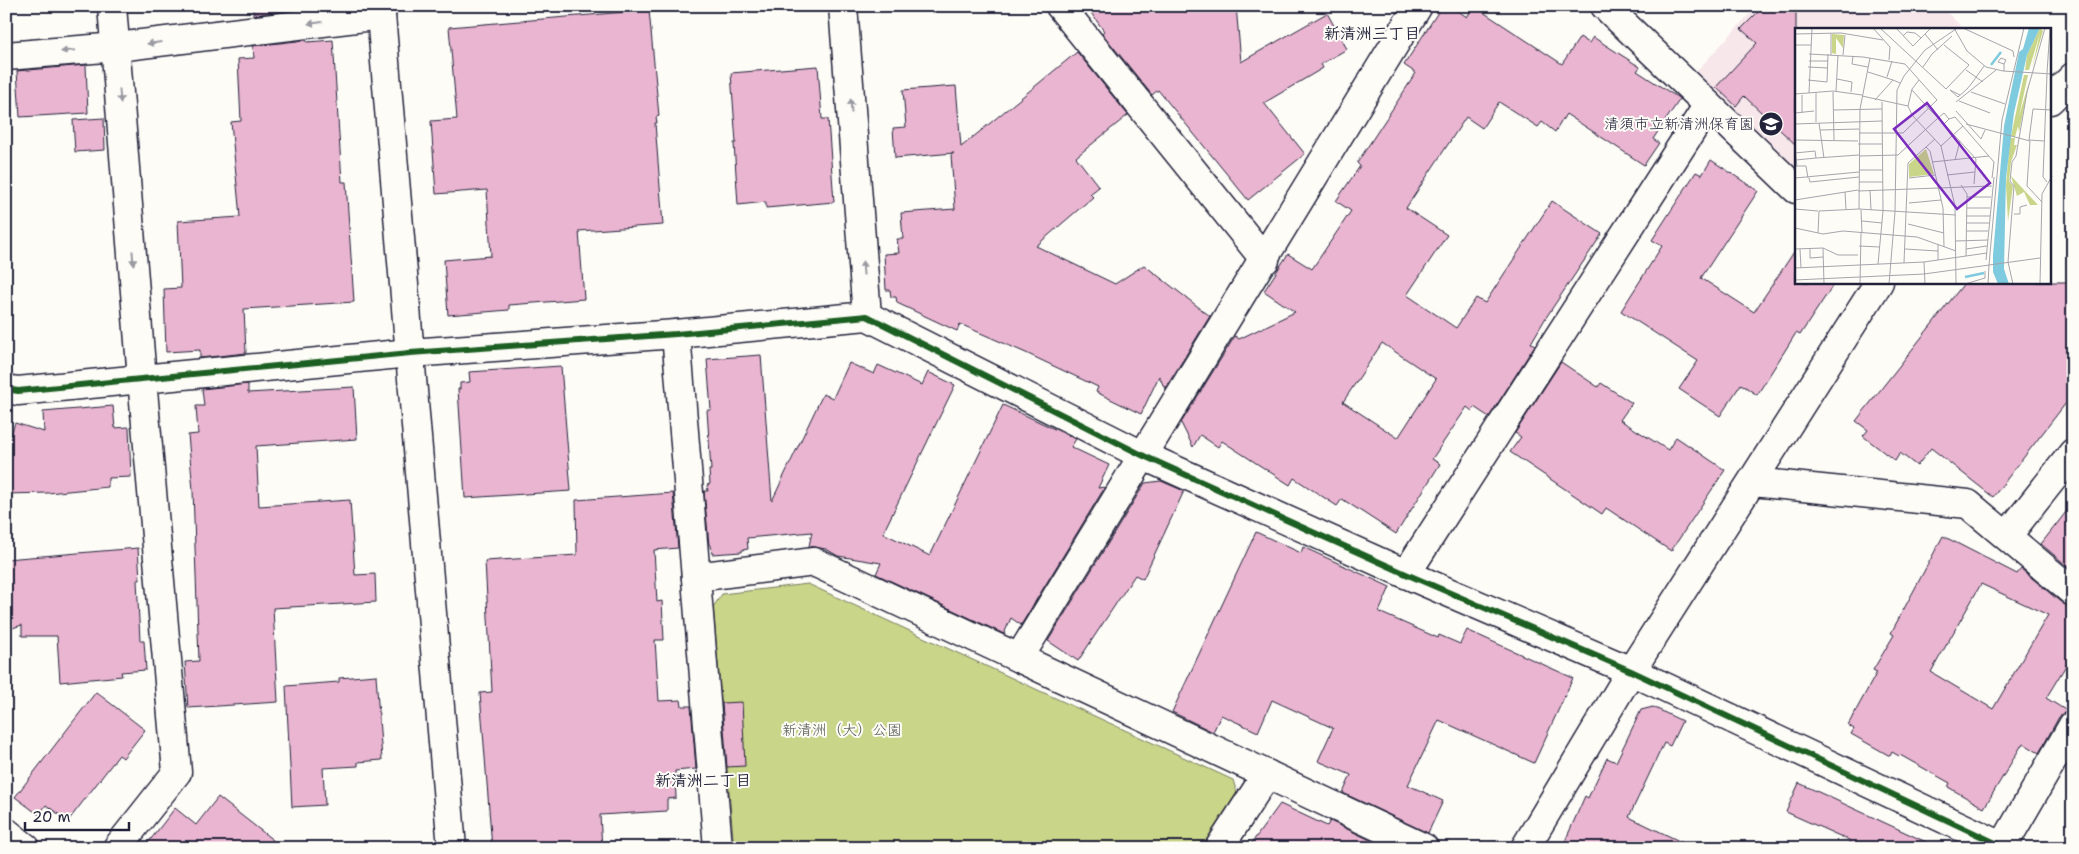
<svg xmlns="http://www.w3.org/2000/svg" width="2079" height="854" font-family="'Shantell Sans','Klee One',sans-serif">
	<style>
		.built { fill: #f7e7eb }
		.green { fill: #c9d588; stroke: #767c62 }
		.building { fill: #eab5d0; stroke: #22223b; fill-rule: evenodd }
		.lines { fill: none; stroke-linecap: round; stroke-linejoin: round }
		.street-casing { stroke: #22223b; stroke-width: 31 }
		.secondary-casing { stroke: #22223b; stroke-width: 31 }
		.street { stroke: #fdfcf7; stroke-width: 28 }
		.secondary { stroke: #fdfcf7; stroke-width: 28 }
		.cycleway-casing { stroke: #fdfcf7; stroke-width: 9 }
		.cycleway { stroke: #1b5e20; stroke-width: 6 }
		.oneway { fill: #9a9aa2 }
		.labels { text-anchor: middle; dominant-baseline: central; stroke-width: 4; stroke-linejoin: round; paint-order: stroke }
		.poi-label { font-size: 15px; fill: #22223b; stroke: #fdfcf7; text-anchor: end }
		.park-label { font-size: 15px; fill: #545852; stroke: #fdfcf7 }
		.neighbourhood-label { font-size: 16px; font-weight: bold; fill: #22223b; stroke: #fdfcf7 }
		.inset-river { fill: none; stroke: #7ecade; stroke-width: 2.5 }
		.inset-road { fill: none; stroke: #a5a5ac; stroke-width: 1 }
		.view { fill: #7b2cbf; fill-opacity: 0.15; stroke: #7b2cbf; stroke-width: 2.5 }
		.inset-edge { fill: none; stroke: #22223b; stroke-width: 2.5 }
	</style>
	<rect width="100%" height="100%" fill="#fdfcf7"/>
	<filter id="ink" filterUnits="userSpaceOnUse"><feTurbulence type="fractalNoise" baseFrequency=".02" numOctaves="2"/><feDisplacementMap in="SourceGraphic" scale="10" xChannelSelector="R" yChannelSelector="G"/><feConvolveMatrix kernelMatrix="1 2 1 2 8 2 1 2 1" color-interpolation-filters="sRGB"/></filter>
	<g filter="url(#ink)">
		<path class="built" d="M1757 6H1940L1964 29H1796V173L1693 75Z"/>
		<path class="green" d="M808 584 1233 780 1237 793 1202 848H734L713 607 722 594Z"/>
		<g class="building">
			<path d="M253 6H305V8L253 15Z"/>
			<path d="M1086 6H1236L1241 62 1327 13 1347 49 1321 64 1323 68 1264 103 1305 154 1248 200 1158 90 1152 95 1102 33 1104 31Z"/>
			<path d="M1442 6H1450L1467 17 1474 6 1562 64 1580 37 1589 43 1593 37 1640 67 1637 71 1680 99 1653 139 1659 143 1644 165 1566 114 1555 132 1542 122 1538 127 1499 102 1482 128 1466 117 1406 208 1447 235 1407 295 1456 328 1476 298 1485 303 1552 201 1602 234 1545 319 1531 343 1535 345 1489 417 1474 407 1472 411 1467 407 1432 459 1440 464 1396 534 1342 499 1337 506 1294 478 1290 485 1222 441 1218 447 1200 435 1193 447 1181 423 1235 336 1239 339 1295 312 1264 291 1288 254 1312 269 1351 211 1336 201 1360 166 1357 163 1416 73 1404 65ZM1382 343 1436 379 1398 438 1343 402Z"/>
			<path d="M1764 6H1796V145L1744 96 1736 106 1716 87 1757 43 1741 29Z"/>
			<path d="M649 10 659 116 656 117 657 123H655L663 225 579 231 584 299 509 305V310L448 315 444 260 491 256 487 190 436 194 431 121 457 119 449 27Z"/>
			<path d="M306 40 307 42 333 40 342 182H346L354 302 244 309 246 353 200 358V350L166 352 164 289 181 288 178 221 240 217 231 122 241 121 238 59 254 58 253 46Z"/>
			<path d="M1077 52 1128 115 1076 157 1099 187 1090 194 1093 197 1036 246 1115 284 1144 265 1210 316 1165 389 1159 376 1141 414 1096 392 1098 387 1026 353 960 324 957 331 897 303 896 297H891L890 290H886L884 254 899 253 897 239H903L901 213 955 209 951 155 954 153 895 158 893 128 906 127 903 90 956 86 961 147Z"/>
			<path d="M86 65 88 113 20 117 17 71Z"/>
			<path d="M818 66 822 119H828L834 202 766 208V202L738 205 734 143H736L731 73Z"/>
			<path d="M104 118 105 150 75 152 73 120Z"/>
			<path d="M1711 160 1758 191 1701 278 1754 312 1796 249V282H1835L1800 335 1796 333 1757 395 1741 384 1720 416 1679 389 1698 361 1621 311 1662 246 1652 240 1696 172 1702 175Z"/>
			<path d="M1965 282H2073V394L1993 497 1931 448 1917 466 1900 453 1895 461 1863 436 1868 430 1856 421Z"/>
			<path d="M761 355 772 501 823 394 833 398 849 363 874 374 878 365 922 385 928 372 955 385 883 533 930 556 1003 405 1076 439 1071 447 1109 465 1098 488 1105 487 1021 625 1011 618 1004 634 876 574 881 563 838 556 826 549 809 546 812 532 747 538 748 549 742 550V552L712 554 711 545H709L704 491H708L707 485 710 484 709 470H711L707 410H711L707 359Z"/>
			<path d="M1561 362 1598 387 1601 383 1632 403 1620 420 1668 450 1676 437 1725 470 1671 551 1606 508 1602 514 1510 452 1521 437 1515 433Z"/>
			<path d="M561 366 571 491 465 498 458 389H460V383L470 382 469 372Z"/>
			<path d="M248 384V393L354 387 357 439 256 446 259 506 350 500 355 575 375 574 376 602 273 608 278 702 188 708 185 662 199 661 193 490 188 435 198 434 196 406H204L202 389Z"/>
			<path d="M113 406 115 428 129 427 131 477 108 478V487L48 493 6 494V449L15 423 44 432 43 412Z"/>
			<path d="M1161 481 1184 491 1143 579 1135 575 1078 661 1048 641 1145 483Z"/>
			<path d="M673 493 678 548 654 550 657 602 662 601 664 640H655L659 701 681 700 682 706H691L696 769 675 771 676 798 667 799V811L600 815 602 848H492L480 693 492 692 485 561 577 555 576 500Z"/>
			<path d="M2073 503V571L2041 544Z"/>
			<path d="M1256 532 1301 553 1303 547 1390 587 1379 612 1438 638 1439 635 1460 644 1467 630 1573 678 1534 763 1439 720 1408 785 1443 801 1428 833 1343 793 1351 775 1318 761 1333 728 1272 700 1258 732 1221 715 1213 732 1172 712Z"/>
			<path d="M1943 536 2017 574 2021 569 2063 604 2073 607V654L2046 698 2067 711 2059 717 2039 753 2023 743 1984 808 1948 787 1950 783 1900 755 1899 756 1892 752 1890 756 1851 734 1854 729 1848 725 1877 672 1873 670 1894 635 1891 633ZM1981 584 2048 615 1993 709 1931 672Z"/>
			<path d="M138 548 140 580H137L140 641H144L146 670 121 672 122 676 60 682 57 636H22V625L6 630V559Z"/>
			<path d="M376 675 382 760 358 762V766L323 768 325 805 292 807 286 686 339 682V678Z"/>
			<path d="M96 692 145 730 123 758 119 755 68 821 46 805 39 815 15 797Z"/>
			<path d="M742 702 745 766 727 767 722 703Z"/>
			<path d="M1653 707 1682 721 1670 746 1664 743 1629 817 1694 848H1562L1585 796 1588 798 1607 758 1616 762 1641 710Z"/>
			<path d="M1799 783 1939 848H1847L1851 841 1786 812Z"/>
			<path d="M218 797 283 848H144L175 808 196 825Z"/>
			<path d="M1280 804 1327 826 1330 821 1387 848H1248Z"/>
		</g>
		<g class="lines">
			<defs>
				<g id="street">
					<path d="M112 6 142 379 177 772 117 848"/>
					<path d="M843 6 867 316"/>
					<path d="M1060 6 1265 260"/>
					<path d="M1605 6 1796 189"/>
					<path d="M6 56 117 47 381 15"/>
					<path d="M2050 100 2073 77"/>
					<path d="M676 334 718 848"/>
					<path d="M6 389 18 391 410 353 676 334 867 316 1144 456 1406 574 1631 671 2006 848"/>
					<path d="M1753 482 1968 504 2073 592"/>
					<path d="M2007 536 2073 453"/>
					<path d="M1406 574 1708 105"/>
					<path d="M696 577 814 562 1424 848"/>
					<path d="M1019 658 1418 6"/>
					<path d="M2003 846 2073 725"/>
					<path d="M1219 848 1267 774"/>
					<path d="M1525 848 1631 671 1879 282"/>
				</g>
				<g id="secondary">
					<path d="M381 15 452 848"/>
					<path d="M6 832 26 848"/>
				</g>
			</defs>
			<use href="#street" class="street-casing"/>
			<use href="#secondary" class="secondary-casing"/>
			<use href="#street" class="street"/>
			<use href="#secondary" class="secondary"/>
			<defs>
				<path id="cycleway" d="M6 389 18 391 410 353 676 334 867 316 1144 456 1406 574 1631 671 2006 848"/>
			</defs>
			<use href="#cycleway" class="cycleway-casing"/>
			<use href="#cycleway" class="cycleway"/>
		</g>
		<defs><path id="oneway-solid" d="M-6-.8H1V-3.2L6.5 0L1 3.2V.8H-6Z" transform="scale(1.25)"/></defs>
		<g class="oneway">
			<use href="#oneway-solid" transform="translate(315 23) rotate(173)"/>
			<use href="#oneway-solid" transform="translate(154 43) rotate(173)"/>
			<use href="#oneway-solid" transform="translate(68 51) rotate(175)"/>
			<use href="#oneway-solid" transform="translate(120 96) rotate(85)"/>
			<use href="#oneway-solid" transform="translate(851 106) rotate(-94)"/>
			<use href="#oneway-solid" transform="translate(133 258) rotate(86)"/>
			<use href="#oneway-solid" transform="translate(863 268) rotate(-94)"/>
		</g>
	</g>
	<defs>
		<symbol id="school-disc" viewBox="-11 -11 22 22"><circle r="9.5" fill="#22223b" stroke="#fdfcf7"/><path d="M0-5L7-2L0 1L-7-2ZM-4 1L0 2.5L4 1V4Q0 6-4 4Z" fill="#fff"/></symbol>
	</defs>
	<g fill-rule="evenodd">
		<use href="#school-disc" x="1757" y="110" width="28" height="28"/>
	</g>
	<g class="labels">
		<g class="poi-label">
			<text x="1754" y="124">清須市立新清洲保育園</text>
		</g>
		<g class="park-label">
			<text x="842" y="730">新清洲（大）公園</text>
		</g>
		<g class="neighbourhood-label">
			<text x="1372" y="33">新清洲三丁目</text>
			<text x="703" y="780">新清洲二丁目</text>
		</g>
	</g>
	<g transform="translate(1795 28)">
		<rect width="256" height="256" fill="#fdfcf7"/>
		<path d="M245 0 248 3 237 40 245 5 234 42H230L232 27ZM37 6 49 7 48 20 41 10V26L37 25ZM229 47H233L224 88 235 51 224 104 223 98 220 109 216 108ZM215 110H220L219 117H222L216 134 214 153 218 158 213 193 211 157ZM131 121 139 146 114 149V136ZM216 148 217 149 243 177H235L229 164 222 168Z" fill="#c9d588"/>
		<path d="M234 0H245L232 27 219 85 211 150 209 241 214 256H203L198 244V227L209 98 224 24 228 21Z" fill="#7ecade"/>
		<path class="inset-river" d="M196 37 206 24M170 249 189 245"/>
		<path class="inset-road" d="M78 0 95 19 94 32M85 0 151 61 174 37 149 17M101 0 118 18 136 0M159 0 172 23 191 39 208 43 257 46M168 0 218 23 219 29M0 6 46 5 88 12M36 6V27M130 6 143 22M108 8 112 4 120 5 126 10M0 17H16M14 26 68 29 110 36 142 72 108 105H64M48 27 50 7M58 28 57 36 73 39M14 33H33M13 39 33 40M128 39 137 26 157 8M171 42 188 54M209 43V36L203 34 206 30 211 32 209 36M73 44 98 52M252 45 255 0M252 46 248 149 252 154M92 49 97 33M42 51 57 54 56 64M13 52 32 54 33 26M124 52 117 61 113 78 117 87 146 118 160 178 161 256M41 63 43 27M38 64 39 112M176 64 210 76M14 65 17 0M21 65V94M0 66 38 63 67 67M7 67V85M165 67 155 62 163 69 172 61 177 55 189 38M67 68 113 78M80 72 98 52 105 55M164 73 195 85M161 74 201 42M38 82 87 81M161 83 186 111 190 102M0 85 19 83M154 91 160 89 199 134 197 150M24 95 29 130M0 96 87 93M149 96 181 131 179 156M171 96 235 113 232 158 247 174M25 102 64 101M0 112 63 113M249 113 234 112 238 81 257 82M63 116H87M146 118 168 98M131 119 135 123 148 180 149 219M0 121 2 138M0 125 20 123 21 130 64 127M64 128 103 127 143 90 149 85 154 91 149 96 144 90H143L134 81 117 62M1 132 21 130M160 132 165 113M137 134 194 128M0 138H11L13 150M64 142H87M152 147 180 144M0 150 64 144M14 150 15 154 64 149M114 150 140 147M64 154H88M166 157 172 166 171 228M75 162 76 182M63 163 197 158M50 164 51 181M172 169H196M0 172 63 162M114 175 146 172M172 180H195M0 181 23 183M64 181 65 81 75 30M66 182 67 205M219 186H225V179L232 177M171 188H195M67 193 87 195M171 195H194M113 196 149 205M0 200 28 206 48 203 122 209 161 223M171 203H193M23 205 24 183 64 181 161 187M161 213 193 212M143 216V232M64 218 85 219M15 220V230L28 229M28 220 29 256M0 221 28 220 43 227H63M5 221 6 240M110 221 143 223M171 221 192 218M191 232 199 149M129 234 130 256M109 235 113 135 140 111M83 236 88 183 87 74M194 237 207 92 229 0M0 240 129 234 192 225M0 252 129 246 245 230M65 256 66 205M94 256 100 184 102 62 109 48 130 22 161 1M170 256 190 250V243M193 256 194 237M218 256 213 234 219 158 215 153 217 134 221 128 232 64 250 0M245 256 247 166 257 148"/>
		<path class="view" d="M132 75 195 155 162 181 99 101Z"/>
		<rect width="256" height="256" class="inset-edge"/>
	</g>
	<rect width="2079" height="854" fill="none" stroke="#fdfcf7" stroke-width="25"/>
	<rect x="12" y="12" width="2054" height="829" fill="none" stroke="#22223b" stroke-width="2" filter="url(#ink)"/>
	<path d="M25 822v8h104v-8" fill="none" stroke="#22223b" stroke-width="2.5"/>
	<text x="32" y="822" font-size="15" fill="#22223b" stroke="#fdfcf7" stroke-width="4" paint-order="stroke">20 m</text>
</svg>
